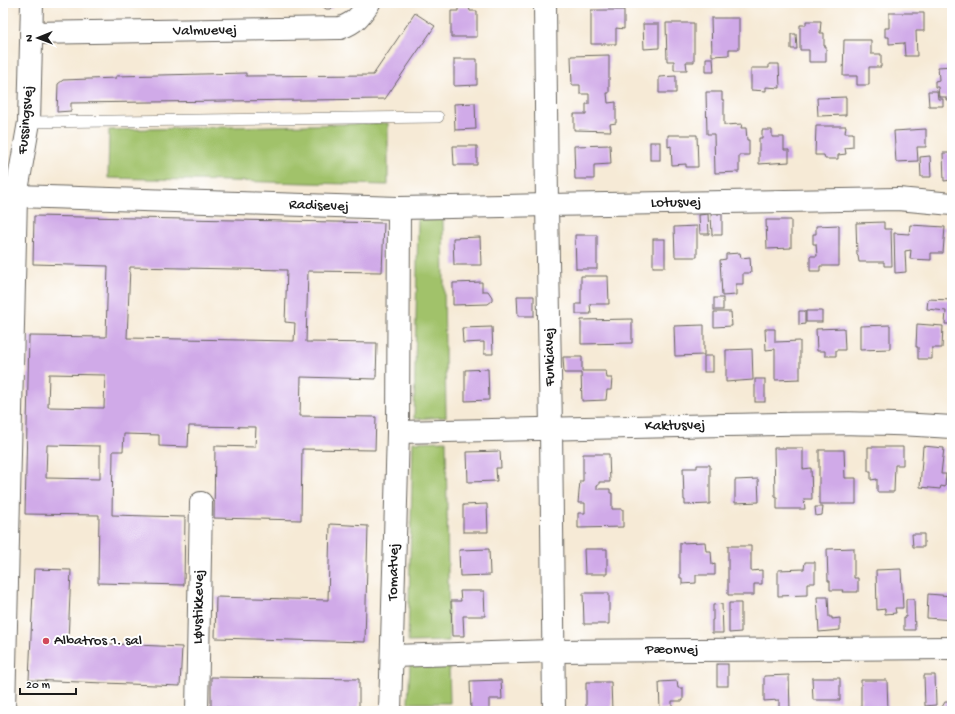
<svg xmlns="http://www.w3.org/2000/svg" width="955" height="714" font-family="'Gochi Hand',sans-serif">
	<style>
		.green { fill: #a1c26a; stroke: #5e6f43 }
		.building { fill: #d0aae8; fill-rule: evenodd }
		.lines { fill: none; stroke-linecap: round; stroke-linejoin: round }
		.service-casing { stroke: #68645d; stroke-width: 12 }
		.minor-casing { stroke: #68645d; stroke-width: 24 }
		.service { stroke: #fff; stroke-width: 11 }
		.minor { stroke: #fff; stroke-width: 22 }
		.poi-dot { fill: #d1495b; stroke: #fff; stroke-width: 1.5 }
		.labels { text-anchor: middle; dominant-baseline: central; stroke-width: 4; stroke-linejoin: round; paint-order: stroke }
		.street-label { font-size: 15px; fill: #1c1c1c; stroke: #fff }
		.poi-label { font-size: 15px; fill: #1c1c1c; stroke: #fff; text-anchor: start }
	</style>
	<rect width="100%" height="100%" fill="#fff"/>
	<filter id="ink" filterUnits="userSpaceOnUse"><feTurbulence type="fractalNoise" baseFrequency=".025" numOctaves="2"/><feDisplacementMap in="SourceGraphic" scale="8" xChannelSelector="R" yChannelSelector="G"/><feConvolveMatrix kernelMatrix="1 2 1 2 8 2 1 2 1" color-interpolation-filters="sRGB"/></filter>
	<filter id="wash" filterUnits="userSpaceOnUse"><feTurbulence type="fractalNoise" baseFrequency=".012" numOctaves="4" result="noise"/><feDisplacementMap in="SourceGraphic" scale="16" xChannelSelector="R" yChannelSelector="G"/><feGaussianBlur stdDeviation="0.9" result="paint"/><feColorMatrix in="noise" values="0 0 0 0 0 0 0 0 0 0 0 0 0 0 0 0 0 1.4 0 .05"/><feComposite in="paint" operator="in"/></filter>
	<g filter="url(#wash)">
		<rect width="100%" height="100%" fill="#f6ead6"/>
		<g class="green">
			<path d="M388 123V185L108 178 109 130Z"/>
			<path d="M443 217 446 417 414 419 418 218Z"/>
			<path d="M446 441 449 641 408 642 413 442Z"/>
			<path d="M410 664H449L450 703H408Z"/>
		</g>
		<g id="blocks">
			<g class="building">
				<path d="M318 3H336L331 9H326Z"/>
				<path d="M458 7H469L470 11H477V37H451V11H458Z"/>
				<path d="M591 10H624V29L616 28V44H591Z"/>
				<path d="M415 13 435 26 385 99 71 103V111L57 112 58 84 63 80 116 78V76L246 73V76L373 75Z"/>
				<path d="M889 13H924V31H916L917 56H905L904 43 889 44V37H885V28H889Z"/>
				<path d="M711 18H739V49H729V55L712 56Z"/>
				<path d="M806 21H821L820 33H824V46H826V62H809V50H800V25H806Z"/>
				<path d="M666 23H694V62H686L687 70H674V61H667Z"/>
				<path d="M643 24H659V48L644 49Z"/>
				<path d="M791 34H796L797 49H791Z"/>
				<path d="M844 40H871V54H881V67H869V85H857V76H843Z"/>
				<path d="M609 55V93H607L608 103 616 102V123L610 124 611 131 574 130V114H586V104H589V94H580V85H572L571 56Z"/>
				<path d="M706 58H713L714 72H706Z"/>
				<path d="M454 59H477V85L454 86Z"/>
				<path d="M769 64H779L780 88 766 87V91L751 90V68H769Z"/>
				<path d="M952 66V100H946V97H939L938 87H935V81L939 80 938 67Z"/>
				<path d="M676 76V93H659V77Z"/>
				<path d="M928 91H937L938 99H943V106H929Z"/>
				<path d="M706 92H722V100H724V125L742 124 741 128H746L747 140H749V155H739V172L715 173 714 134H707Z"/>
				<path d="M846 97V115L818 116 817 98Z"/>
				<path d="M475 103 476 129 455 130 454 104Z"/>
				<path d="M816 126H846L845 133H853V147L845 148 846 154 838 155V159H825L824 155H815Z"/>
				<path d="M926 129V147H917L918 161 896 162 894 131Z"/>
				<path d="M762 130H772V137H784V150H789V162L759 164V138H762Z"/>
				<path d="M668 135H697L698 167H686V164L672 165 671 146 668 147Z"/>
				<rect x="650" y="142" width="10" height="18"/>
				<path d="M610 145 611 164 594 165V179H575L574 146Z"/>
				<path d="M453 146H477V165H454Z"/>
				<path d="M943 153H952V180L944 181Z"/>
				<path d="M930 156 931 177H921L920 157Z"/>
				<path d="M708 214 709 234H700L699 215Z"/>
				<path d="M711 214H722V235H712Z"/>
				<path d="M34 216 384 223 382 272 308 271 306 342 377 343 376 379 301 377 300 416 376 417 375 450 302 449 301 520 214 518 215 446 255 447 256 427 189 426 188 447 159 446V435L124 434 123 451H113L112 515 185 517 184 585 98 583 99 515 25 514 29 336 106 337 108 266 33 264ZM130 267 287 270 285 322 295 323 294 341 127 338ZM49 374 105 375 104 408 48 407ZM47 445 100 446V479L46 478Z"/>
				<path d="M766 220H791V248L767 249Z"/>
				<path d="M884 222V229H891L892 266H884V262H859L858 256 857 255 856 223Z"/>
				<path d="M839 225V266H820V271H810V256H817L816 244H813V234H816V226Z"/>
				<path d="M910 225 945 227 943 253H931V260L910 259 911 250 905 251 906 272 895 273 894 233 909 234Z"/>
				<path d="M697 226V257H675L674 227Z"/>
				<path d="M575 235H597V269H576Z"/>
				<path d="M480 237 481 265H454L453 238Z"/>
				<rect x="653" y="239" width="12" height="28"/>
				<path d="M740 253 741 258 750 257 751 273H743V284H736V295L722 296 720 260 726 259V254Z"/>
				<path d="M581 276H608L609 304H590L591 314H576V304H581Z"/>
				<path d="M482 282V291H488L492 297V301L488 304 453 305V283Z"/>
				<path d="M517 296H534V316H518Z"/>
				<rect x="714" y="298" width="9" height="12"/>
				<path d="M928 299 952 300V324H945L946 311 927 309Z"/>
				<path d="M799 311H805V324L799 325Z"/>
				<rect x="806" y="311" width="16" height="11"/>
				<path d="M714 312H731L732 326 714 327Z"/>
				<path d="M632 319V343L581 344V320Z"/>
				<path d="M917 324 943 326 942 348H932V359H918V347H916Z"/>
				<path d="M704 325V355L675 356 674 326Z"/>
				<path d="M890 325V349L860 350V326Z"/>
				<path d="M492 327 493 354H484V342L463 343 462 328Z"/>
				<path d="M844 328 845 350H836V356H825V351H817L816 329Z"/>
				<path d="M765 329H775V342L800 341V379L775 380V349L766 350Z"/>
				<path d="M752 349 753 380 726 382V350Z"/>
				<rect x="704" y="356" width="9" height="16"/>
				<path d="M563 357H582V371H606L607 378H612L611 390H607L606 400 582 401 581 373H564Z"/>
				<path d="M488 369 489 400 465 401V370Z"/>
				<rect x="755" y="379" width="10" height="23"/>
				<path d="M923 446 944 448 941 474H946L945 487 941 486 940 489 920 487Z"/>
				<path d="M868 447H903V465H895L894 492H877V479L871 480V471H868Z"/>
				<path d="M774 448H803V469L811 468 812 499H804L805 509H777V497H775Z"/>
				<path d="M819 450H844L845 478H856V504H819Z"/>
				<path d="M500 451 501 468H496L497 481 468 482 467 452Z"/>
				<path d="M583 454H609L610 482H599V485H597V489H610V493H612V509H623V527L578 528V513H585V503H578L580 481H583Z"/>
				<path d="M697 465H710V504L685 505V500H684L683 468H697Z"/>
				<path d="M758 479 759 502 735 503V480Z"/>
				<path d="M487 504 488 532H463V505Z"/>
				<path d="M815 507H823L822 515 816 516Z"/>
				<path d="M330 524 368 526 365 642 215 638 216 597 328 600Z"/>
				<path d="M912 534H924V547H913Z"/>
				<path d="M705 542 706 551H711L712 565 715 564V575H696V583L682 584V578H680V543Z"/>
				<path d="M728 546H751V571L762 570V584H754V595H728Z"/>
				<path d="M854 548V578H858V592H842L843 590H830V581H828L827 549Z"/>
				<path d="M489 549 490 575 460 576 459 550Z"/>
				<path d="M584 549H607V574H585Z"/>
				<path d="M805 562H815V583H807V595L778 596V570L804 569Z"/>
				<path d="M34 569 71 570 68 642 182 647 180 686 29 680Z"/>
				<path d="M901 569 903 608H895L896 613 885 614V609L877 610 876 570Z"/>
				<path d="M460 591H484L485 616H463L464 636H452L451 601H461Z"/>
				<path d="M583 593H609V624H584Z"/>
				<path d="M928 594 952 596V620L927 618Z"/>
				<path d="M817 597H828L829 617H832V619L840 618V630L819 632Z"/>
				<path d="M906 599H914L915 630H904V617H906Z"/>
				<path d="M729 603H741V632L729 633Z"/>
				<path d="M722 604 723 633H712V620H713V605Z"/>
				<rect x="717" y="664" width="11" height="22"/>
				<path d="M789 675 790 711H779V700L764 701V676Z"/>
				<path d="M924 675H935L936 705 925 706Z"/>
				<path d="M211 677 359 679V711L211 708Z"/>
				<path d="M812 678H840V700H813Z"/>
				<path d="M501 680 502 699H489V711H471L470 681Z"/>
				<path d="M861 680H887L888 711H861Z"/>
				<path d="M677 681 678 688H683V701H672V709H660L659 682Z"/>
				<path d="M586 682H611L612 711H586Z"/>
				<path d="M950 697H952V711H942V707L945 702H950Z"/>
			</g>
		</g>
	</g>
	<g filter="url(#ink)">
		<use href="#blocks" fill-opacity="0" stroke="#68645d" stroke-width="1"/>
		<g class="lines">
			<defs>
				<path id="service" d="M29 122 438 117"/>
				<g id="minor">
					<path d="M545 3 547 205 551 428 554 711"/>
					<path d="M31 33 340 28C355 23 360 16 369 3"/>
					<path d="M16 196 399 208 398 432 390 711"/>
					<path d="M399 208 547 205 898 199 952 204"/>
					<path d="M398 432C507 429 616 427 725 425 801 424 877 421 952 427"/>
					<path d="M392 656 553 651 952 648"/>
					<path d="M4 711 16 196 29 122 32 3"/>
					<path d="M197 711 201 503"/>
				</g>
			</defs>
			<use href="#service" class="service-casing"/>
			<use href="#minor" class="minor-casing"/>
			<use href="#service" class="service"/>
			<use href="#minor" class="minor"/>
		</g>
	</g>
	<circle class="poi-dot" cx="46" cy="641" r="4"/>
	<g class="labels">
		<g class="street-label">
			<text transform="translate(205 31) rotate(-1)">Valmuevej</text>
			<text transform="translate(26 120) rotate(-85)">Fussingsvej</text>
			<text transform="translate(676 203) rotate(-1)">Lotusvej</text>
			<text transform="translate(319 206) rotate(2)">Radisevej</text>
			<text transform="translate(550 357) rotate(-91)">Funkiavej</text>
			<text transform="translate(675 426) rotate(-1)">Kaktusvej</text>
			<text transform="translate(394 572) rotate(-89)">Tomatvej</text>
			<text transform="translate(199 607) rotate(-89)">Løvstikkevej</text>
			<text x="672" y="650">Pæonvej</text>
		</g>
		<g class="poi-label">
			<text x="54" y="641">Albatros 1. sal</text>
		</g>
	</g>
	<rect width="955" height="714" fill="none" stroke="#fff" stroke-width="16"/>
	<g transform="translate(38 38) rotate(269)" stroke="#ffffff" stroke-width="3" paint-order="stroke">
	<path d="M0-3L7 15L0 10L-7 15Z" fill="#1c1c1c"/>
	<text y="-6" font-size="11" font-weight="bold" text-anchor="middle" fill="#1c1c1c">N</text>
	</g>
	<path d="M20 688v6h56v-6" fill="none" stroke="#1c1c1c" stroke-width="2"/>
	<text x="26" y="688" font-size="12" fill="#1c1c1c" stroke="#ffffff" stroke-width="3" paint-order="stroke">20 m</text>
</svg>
